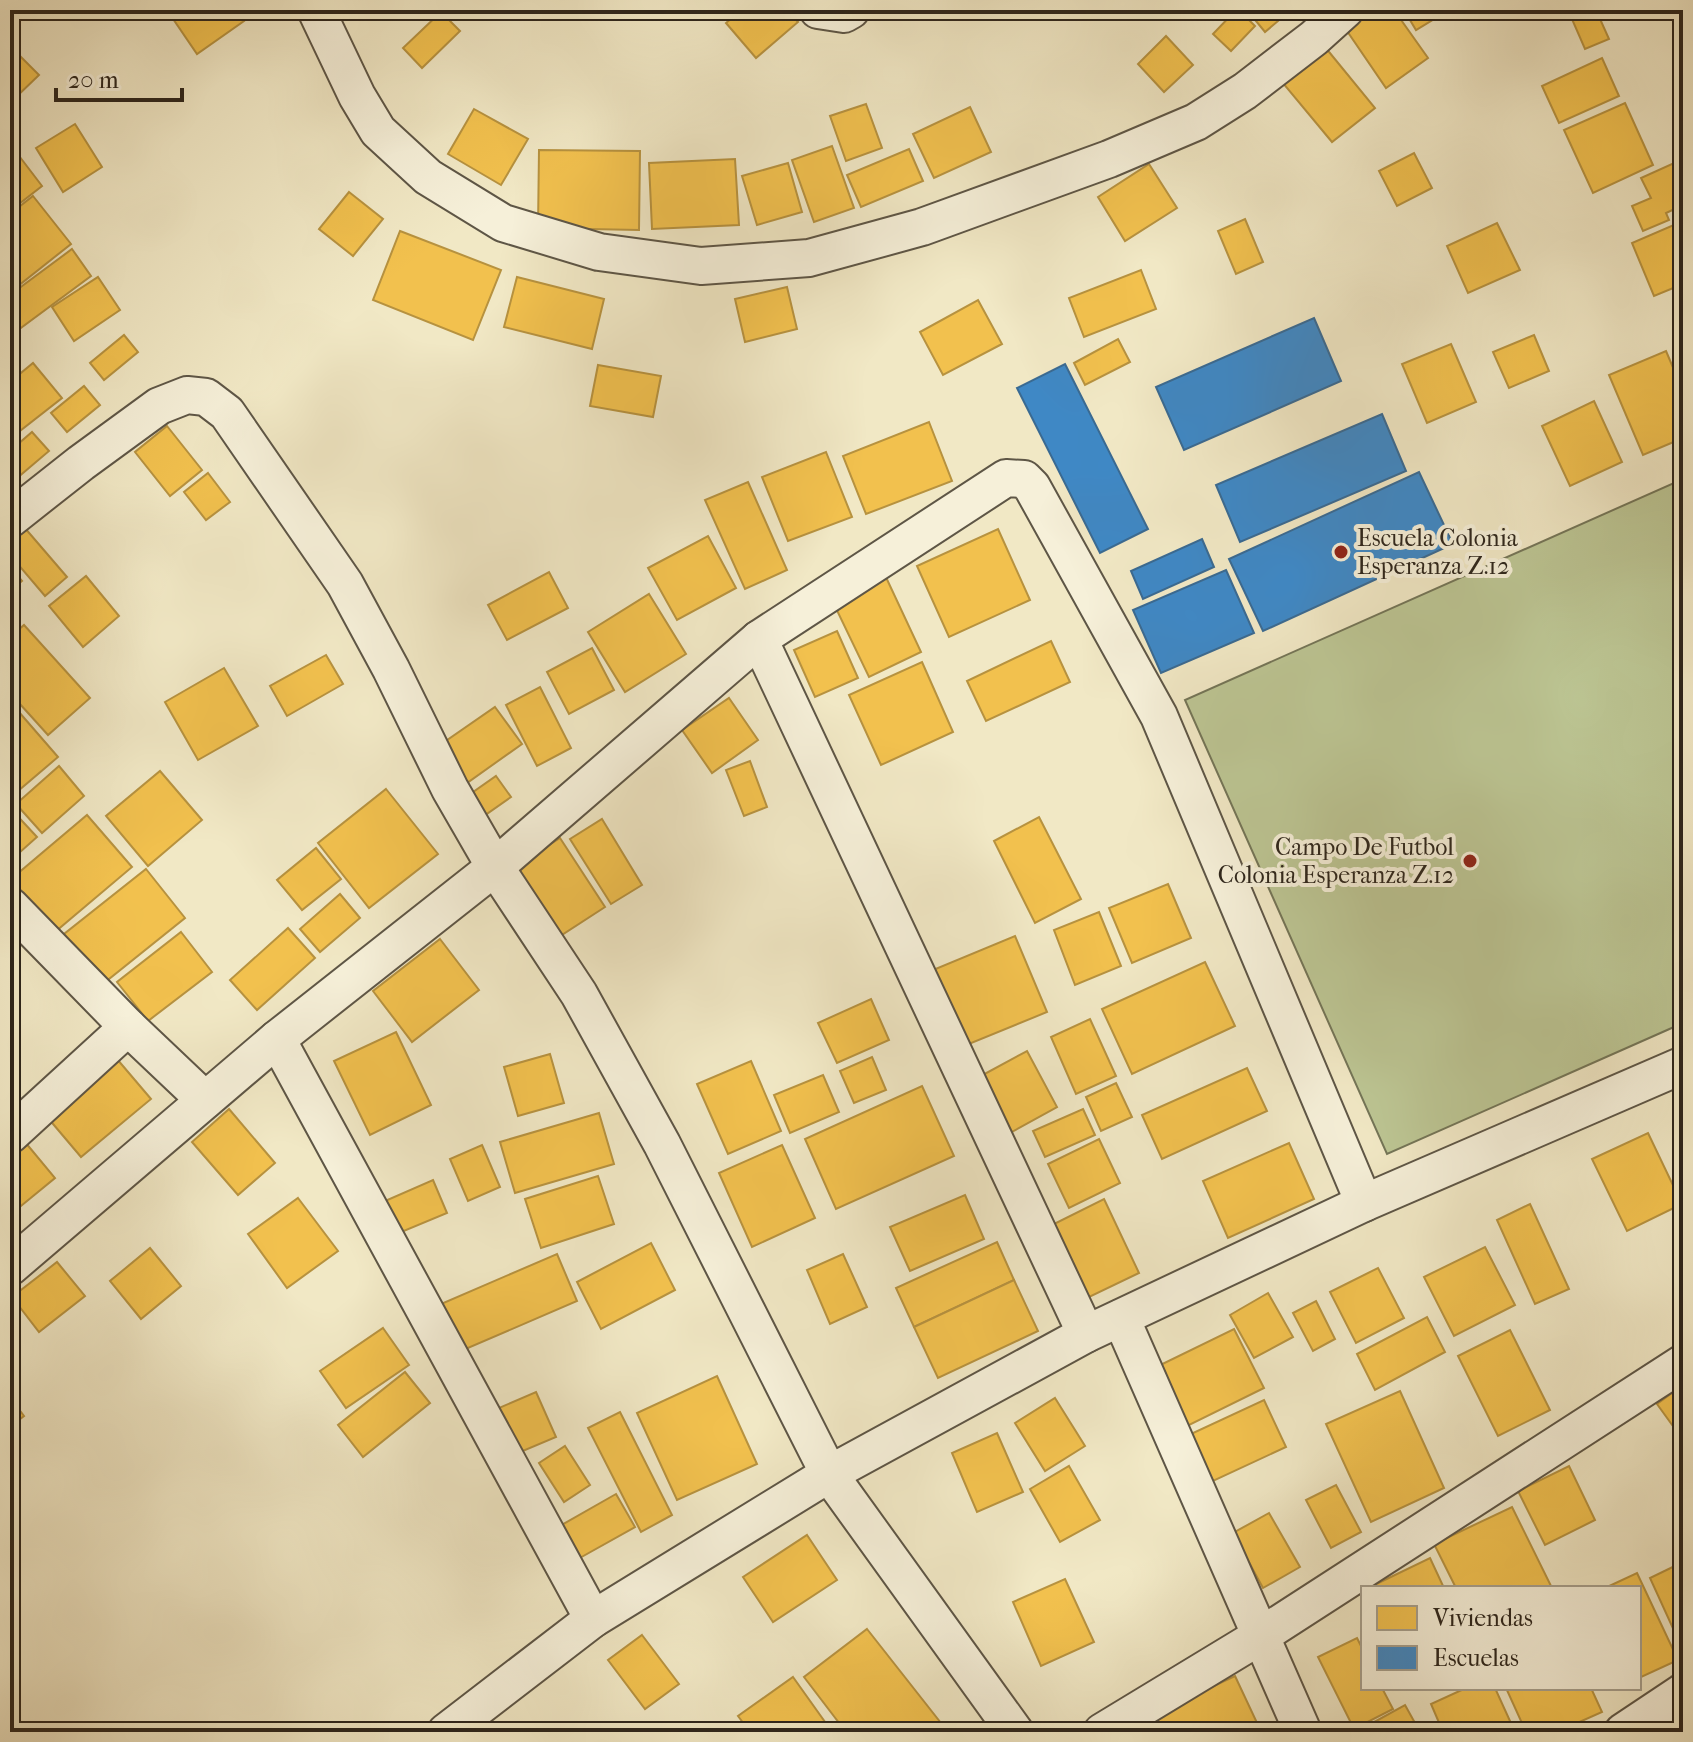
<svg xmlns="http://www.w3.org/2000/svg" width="1693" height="1742" font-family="'IM FELL French Canon',serif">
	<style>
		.green { fill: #bcc593; stroke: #747557; stroke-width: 2 }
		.homes { fill: #f2c14e; stroke: #b7923f; stroke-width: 2 }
		.schools { fill: #3f88c5; stroke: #3a6a92; stroke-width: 2 }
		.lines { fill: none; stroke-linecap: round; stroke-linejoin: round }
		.street-casing { stroke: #5e5646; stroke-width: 40 }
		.street { stroke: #f6f0d9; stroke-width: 36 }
		.poi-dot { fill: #8f2418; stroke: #f6f0d9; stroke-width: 3 }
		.labels { text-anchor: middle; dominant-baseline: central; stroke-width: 8; stroke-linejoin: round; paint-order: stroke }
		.poi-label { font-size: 24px; fill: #2d251b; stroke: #f6f0d9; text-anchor: start }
	</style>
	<rect width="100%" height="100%" fill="#f1e8c5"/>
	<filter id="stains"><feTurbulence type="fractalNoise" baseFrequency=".0025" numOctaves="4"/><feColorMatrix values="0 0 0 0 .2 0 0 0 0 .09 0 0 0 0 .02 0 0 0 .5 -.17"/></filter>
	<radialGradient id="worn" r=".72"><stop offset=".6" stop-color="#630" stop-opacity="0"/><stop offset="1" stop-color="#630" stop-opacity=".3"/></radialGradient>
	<path class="green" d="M1683 479V1023L1387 1154 1185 700Z"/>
	<g class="homes">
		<path d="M167 10H236L244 21 197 54Z"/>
		<path d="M741 10H787L798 22 756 58 726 23Z"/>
		<path d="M1236 10H1239L1255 26 1231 51 1213 34Z"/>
		<path d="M1247 10H1291L1265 32Z"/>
		<path d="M1371 10H1394L1428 58 1386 88 1345 28Z"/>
		<path d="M1404 10H1449L1416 30Z"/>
		<path d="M1568 10H1596L1609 39 1585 49Z"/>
		<path d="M441 12 460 31 422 68 403 48Z"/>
		<path d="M1166 36 1193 65 1164 92 1138 64Z"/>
		<path d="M10 46 39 75 13 100 10 97Z"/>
		<path d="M1325 47 1375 108 1332 142 1282 82Z"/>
		<path d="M1602 58 1619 96 1559 123 1542 86Z"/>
		<path d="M1625 103 1653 165 1593 193 1564 130Z"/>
		<path d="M866 104 882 148 846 161 830 116Z"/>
		<path d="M970 107 991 152 934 178 913 134Z"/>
		<path d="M474 109 528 139 501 185 448 154Z"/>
		<path d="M75 124 102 167 63 192 36 148Z"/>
		<path d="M10 144 42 186 10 211Z"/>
		<path d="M832 146 854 208 814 222 792 160Z"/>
		<path d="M909 149 923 181 861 207 847 175Z"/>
		<path d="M539 150 640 151 639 230 538 228Z"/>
		<path d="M1414 153 1432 188 1397 206 1379 171Z"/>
		<path d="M735 159 739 225 652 229 649 163Z"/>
		<path d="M1683 159V205L1666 213 1669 220 1643 231 1632 206 1651 198 1641 178Z"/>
		<path d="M788 163 802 212 757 225 742 176Z"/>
		<path d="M1149 164 1177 208 1125 241 1098 197Z"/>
		<path d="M349 192 383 219 353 256 319 229Z"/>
		<path d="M33 196 71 244 18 286 10 276V214Z"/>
		<path d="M1245 219 1263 262 1236 274 1218 231Z"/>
		<path d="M1683 221V284L1654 296 1632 243Z"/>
		<path d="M1497 223 1520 270 1468 293 1447 246Z"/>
		<path d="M400 231 501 270 473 340 373 300Z"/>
		<path d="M72 249 91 276 10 336V295Z"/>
		<path d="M1141 270 1156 309 1084 337 1069 298Z"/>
		<path d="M98 277 120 310 74 341 52 307Z"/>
		<path d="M517 277 604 299 592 349 504 327Z"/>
		<path d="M787 287 797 329 745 342 735 299Z"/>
		<path d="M978 300 1002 344 943 375 920 332Z"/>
		<path d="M124 335 138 352 104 380 90 363Z"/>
		<path d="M1534 335 1549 371 1509 388 1493 352Z"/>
		<path d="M1118 339 1130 362 1085 385 1074 363Z"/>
		<path d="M1451 344 1476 402 1427 423 1402 364Z"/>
		<path d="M1666 351 1683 391V438L1643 455 1609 375Z"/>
		<path d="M33 363 62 398 16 434 10 426V382Z"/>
		<path d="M598 365 661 376 653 417 590 406Z"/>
		<path d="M84 386 100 405 67 432 51 413Z"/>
		<path d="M1594 401 1622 462 1570 486 1542 426Z"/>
		<path d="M929 422 952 481 866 514 843 456Z"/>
		<path d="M167 426 202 470 170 496 135 452Z"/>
		<path d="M32 432 49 451 10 484V451Z"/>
		<path d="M826 452 852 517 788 541 762 477Z"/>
		<path d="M208 473 230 502 206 520 184 492Z"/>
		<path d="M748 482 787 570 745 589 705 500Z"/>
		<path d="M24 527 67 577 45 596 10 555V539Z"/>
		<path d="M998 529 1030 600 949 637 917 566Z"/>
		<path d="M708 536 736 588 677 620 648 568Z"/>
		<path d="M10 567 22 581 10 591Z"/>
		<path d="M549 572 568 608 507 640 488 605Z"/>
		<path d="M884 573 921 652 869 677 831 598Z"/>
		<path d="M86 576 119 616 83 647 49 606Z"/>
		<path d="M649 594 686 654 625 692 588 632Z"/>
		<path d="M24 625 90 698 48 735 10 693V637Z"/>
		<path d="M837 631 858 678 815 697 794 650Z"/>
		<path d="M1051 641 1070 682 986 721 967 681Z"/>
		<path d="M592 648 614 690 569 714 547 672Z"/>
		<path d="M326 655 343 684 287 716 270 686Z"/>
		<path d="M922 662 953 732 881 765 849 695Z"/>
		<path d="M224 668 258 726 198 760 165 702Z"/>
		<path d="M540 687 571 748 537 766 506 705Z"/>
		<path d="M729 698 758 740 712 773 682 730Z"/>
		<path d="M12 704 58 757 18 791 10 781V705Z"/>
		<path d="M495 707 522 744 467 783 440 745Z"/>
		<path d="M750 761 767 807 744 816 726 770Z"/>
		<path d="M59 766 84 796 42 833 16 804Z"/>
		<path d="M160 771 202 820 148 866 106 816Z"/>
		<path d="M496 776 511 797 481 818 466 797Z"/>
		<path d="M386 789 438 854 369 908 318 843Z"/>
		<path d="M10 808 37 837 10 861Z"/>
		<path d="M87 815 132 867 49 937 10 892V880Z"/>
		<path d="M1039 817 1081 899 1035 923 994 841Z"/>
		<path d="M602 819 642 885 611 904 570 839Z"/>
		<path d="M560 838 605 907 554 940 509 871Z"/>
		<path d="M316 848 341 879 302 910 277 880Z"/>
		<path d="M146 869 185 918 99 987 59 938Z"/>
		<path d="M1168 884 1191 938 1132 963 1109 908Z"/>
		<path d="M340 894 360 918 320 952 300 929Z"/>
		<path d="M1099 912 1121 966 1075 985 1054 930Z"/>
		<path d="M288 928 315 958 257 1010 230 980Z"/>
		<path d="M181 932 212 972 148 1021 117 982Z"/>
		<path d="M1015 936 1047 1012 964 1046 933 970Z"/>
		<path d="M440 939 479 990 412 1042 373 991Z"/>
		<path d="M1205 962 1235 1026 1132 1074 1102 1009Z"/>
		<path d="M871 999 889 1040 837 1063 818 1023Z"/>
		<path d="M1090 1019 1116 1076 1076 1094 1051 1037Z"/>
		<path d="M396 1032 431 1105 370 1135 334 1061Z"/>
		<path d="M1027 1051 1057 1107 1010 1133 979 1077Z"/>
		<path d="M550 1054 564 1103 518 1116 504 1067Z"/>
		<path d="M872 1057 886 1090 854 1103 840 1071Z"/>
		<path d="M117 1059 151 1099 81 1157 48 1118Z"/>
		<path d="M751 1061 781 1131 728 1154 697 1084Z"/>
		<path d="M1247 1068 1267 1111 1162 1159 1142 1115Z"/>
		<path d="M823 1075 839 1112 790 1133 774 1095Z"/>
		<path d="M1116 1083 1132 1117 1101 1131 1086 1097Z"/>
		<path d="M922 1086 954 1156 836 1209 805 1139Z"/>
		<path d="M229 1109 275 1163 238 1195 192 1142Z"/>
		<path d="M1083 1109 1095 1135 1045 1157 1033 1131Z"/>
		<path d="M599 1113 614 1164 515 1193 500 1142Z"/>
		<path d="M1648 1133 1682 1204 1627 1231 1592 1159Z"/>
		<path d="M1099 1139 1120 1183 1069 1208 1048 1164Z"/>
		<path d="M25 1142 55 1178 10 1215V1154Z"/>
		<path d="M1289 1143 1314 1199 1228 1238 1203 1181Z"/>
		<path d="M482 1145 500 1187 468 1201 450 1159Z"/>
		<path d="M782 1145 815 1218 752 1247 719 1173Z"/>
		<path d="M598 1176 614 1224 541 1248 525 1199Z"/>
		<path d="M433 1180 447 1213 399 1233 385 1201Z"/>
		<path d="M965 1195 984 1239 910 1271 890 1227Z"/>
		<path d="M298 1198 338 1251 287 1288 248 1234Z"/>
		<path d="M1104 1199 1139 1273 1085 1299 1050 1226Z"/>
		<path d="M1530 1204 1569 1289 1535 1304 1497 1220Z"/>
		<path d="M997 1242 1014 1280 914 1327 896 1288Z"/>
		<path d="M651 1243 675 1290 601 1329 577 1282Z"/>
		<path d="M1485 1247 1515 1305 1454 1336 1424 1277Z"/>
		<path d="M150 1248 181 1286 141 1319 110 1281Z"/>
		<path d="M557 1254 577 1301 461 1351 441 1304Z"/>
		<path d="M843 1254 867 1307 830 1324 807 1270Z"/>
		<path d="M57 1262 85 1296 39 1332 12 1297Z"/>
		<path d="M1378 1268 1404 1318 1356 1343 1330 1292Z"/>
		<path d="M1014 1280 1038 1331 938 1378 914 1327Z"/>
		<path d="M1268 1293 1293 1337 1254 1358 1230 1315Z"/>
		<path d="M1316 1301 1335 1339 1313 1351 1293 1313Z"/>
		<path d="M1427 1317 1445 1352 1375 1390 1357 1354Z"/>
		<path d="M383 1328 409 1365 346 1408 320 1371Z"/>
		<path d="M1234 1329 1264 1388 1177 1431 1148 1371Z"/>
		<path d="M1510 1330 1550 1410 1498 1436 1458 1356Z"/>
		<path d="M405 1372 430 1403 363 1457 338 1425Z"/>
		<path d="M717 1376 757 1464 677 1500 637 1413Z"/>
		<path d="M1683 1385V1440L1657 1404Z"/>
		<path d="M1400 1391 1444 1488 1371 1522 1326 1424Z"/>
		<path d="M536 1392 556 1437 511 1456 492 1411Z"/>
		<path d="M10 1397 24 1416 10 1427Z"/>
		<path d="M1055 1398 1085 1446 1045 1471 1015 1423Z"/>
		<path d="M1264 1400 1286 1447 1200 1487 1178 1440Z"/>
		<path d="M620 1412 672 1515 641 1532 588 1428Z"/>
		<path d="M997 1433 1023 1492 977 1512 952 1453Z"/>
		<path d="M565 1446 590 1485 564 1502 539 1463Z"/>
		<path d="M1069 1466 1100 1520 1060 1542 1030 1489Z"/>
		<path d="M1569 1466 1595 1520 1545 1545 1518 1491Z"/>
		<path d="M1336 1485 1361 1532 1331 1548 1306 1500Z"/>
		<path d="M616 1494 635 1527 569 1564 551 1531Z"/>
		<path d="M1512 1507 1552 1588H1456L1434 1544Z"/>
		<path d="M1269 1513 1300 1567 1263 1588 1233 1533Z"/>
		<path d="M807 1535 837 1580 773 1622 743 1577Z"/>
		<path d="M1430 1558 1444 1588H1368Z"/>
		<path d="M1681 1563 1683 1569V1632L1676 1635 1650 1578Z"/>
		<path d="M1637 1573 1678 1660 1639 1678V1588H1605Z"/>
		<path d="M1065 1579 1094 1642 1041 1666 1013 1602Z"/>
		<path d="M867 1629 948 1732H846L804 1677Z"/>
		<path d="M642 1635 679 1684 645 1709 608 1660Z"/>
		<path d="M1357 1638 1363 1650V1688H1382L1393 1709 1354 1729 1318 1657Z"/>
		<path d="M1235 1676 1258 1725 1242 1732H1142L1137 1722Z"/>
		<path d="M793 1677 830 1729 825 1732H750L738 1716Z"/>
		<path d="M1466 1688H1495L1515 1732H1443L1431 1704Z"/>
		<path d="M1506 1688H1591L1602 1712 1557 1732H1526Z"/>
		<path d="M1405 1705 1420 1732H1356Z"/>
		<path d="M1683 1720V1732H1665Z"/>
	</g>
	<g class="schools">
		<path d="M1314 318 1341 381 1184 450 1156 387Z"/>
		<path d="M1065 364 1148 529 1100 553 1017 388Z"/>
		<path d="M1382 414 1406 471 1240 542 1216 485Z"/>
		<path d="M1419 472 1453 544 1263 631 1229 559Z"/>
		<path d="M1202 539 1214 567 1143 599 1131 571Z"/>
		<path d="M1226 570 1254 633 1161 673 1133 610Z"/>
	</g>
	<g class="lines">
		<defs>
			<g id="street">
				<path d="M316 10 357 96 378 131 428 177 503 223 599 252 701 266 809 258 922 227 1109 159 1196 122 1245 91 1314 38 1345 10"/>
				<path d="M818 10 844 14 851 10"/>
				<path d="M10 519 81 463 159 406 187 395 206 397 227 413 345 584 391 669 450 789 495 867 579 994 662 1144 829 1474 1015 1732"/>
				<path d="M759 639 1086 1334"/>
				<path d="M10 906 128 1027 205 1100"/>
				<path d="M277 1039 593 1619"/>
				<path d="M10 1135 128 1027"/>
				<path d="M10 1267 277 1039 495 867 759 639 1006 478 1024 479 1032 487 1159 716 1364 1203"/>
				<path d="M1121 1318 1303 1732"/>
				<path d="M446 1732 593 1619 829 1474 1086 1334 1364 1203 1683 1065"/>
				<path d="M1102 1732 1262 1635 1683 1363"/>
				<path d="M1623 1732 1683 1692"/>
			</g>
		</defs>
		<use href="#street" class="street-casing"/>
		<use href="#street" class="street"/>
	</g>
	<g class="poi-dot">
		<circle cx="1341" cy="552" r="8"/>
		<circle cx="1470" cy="861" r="8"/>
	</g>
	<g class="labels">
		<g class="poi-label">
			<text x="1357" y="538">Escuela Colonia<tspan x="1357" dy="28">Esperanza Z.12</tspan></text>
			<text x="1454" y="847" text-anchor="end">Campo De Futbol<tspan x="1454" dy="28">Colonia Esperanza Z.12</tspan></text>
		</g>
	</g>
	<rect width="1693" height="1742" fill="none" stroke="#f1e8c5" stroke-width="40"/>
	<rect x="12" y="12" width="1669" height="1718" fill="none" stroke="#2d251b" stroke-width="4"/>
	<rect x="20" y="20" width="1653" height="1702" fill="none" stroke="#2d251b" stroke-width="2"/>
	<rect x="1361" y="1586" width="280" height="104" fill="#f6f0d9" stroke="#a69f8d" stroke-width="2"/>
	<rect x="1377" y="1606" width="40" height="24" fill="#f2c14e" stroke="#a69f8d" stroke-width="2"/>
	<text x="1433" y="1626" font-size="24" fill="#2d251b">Viviendas</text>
	<rect x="1377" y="1646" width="40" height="24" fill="#3f88c5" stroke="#a69f8d" stroke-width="2"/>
	<text x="1433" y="1666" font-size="24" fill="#2d251b">Escuelas</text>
	<path d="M56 88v12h126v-12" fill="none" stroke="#2d251b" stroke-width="4"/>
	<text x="68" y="88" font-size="24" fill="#2d251b" stroke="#f6f0d9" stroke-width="6" paint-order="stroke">20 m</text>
	<rect width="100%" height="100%" filter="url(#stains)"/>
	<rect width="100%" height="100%" fill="url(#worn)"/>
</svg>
